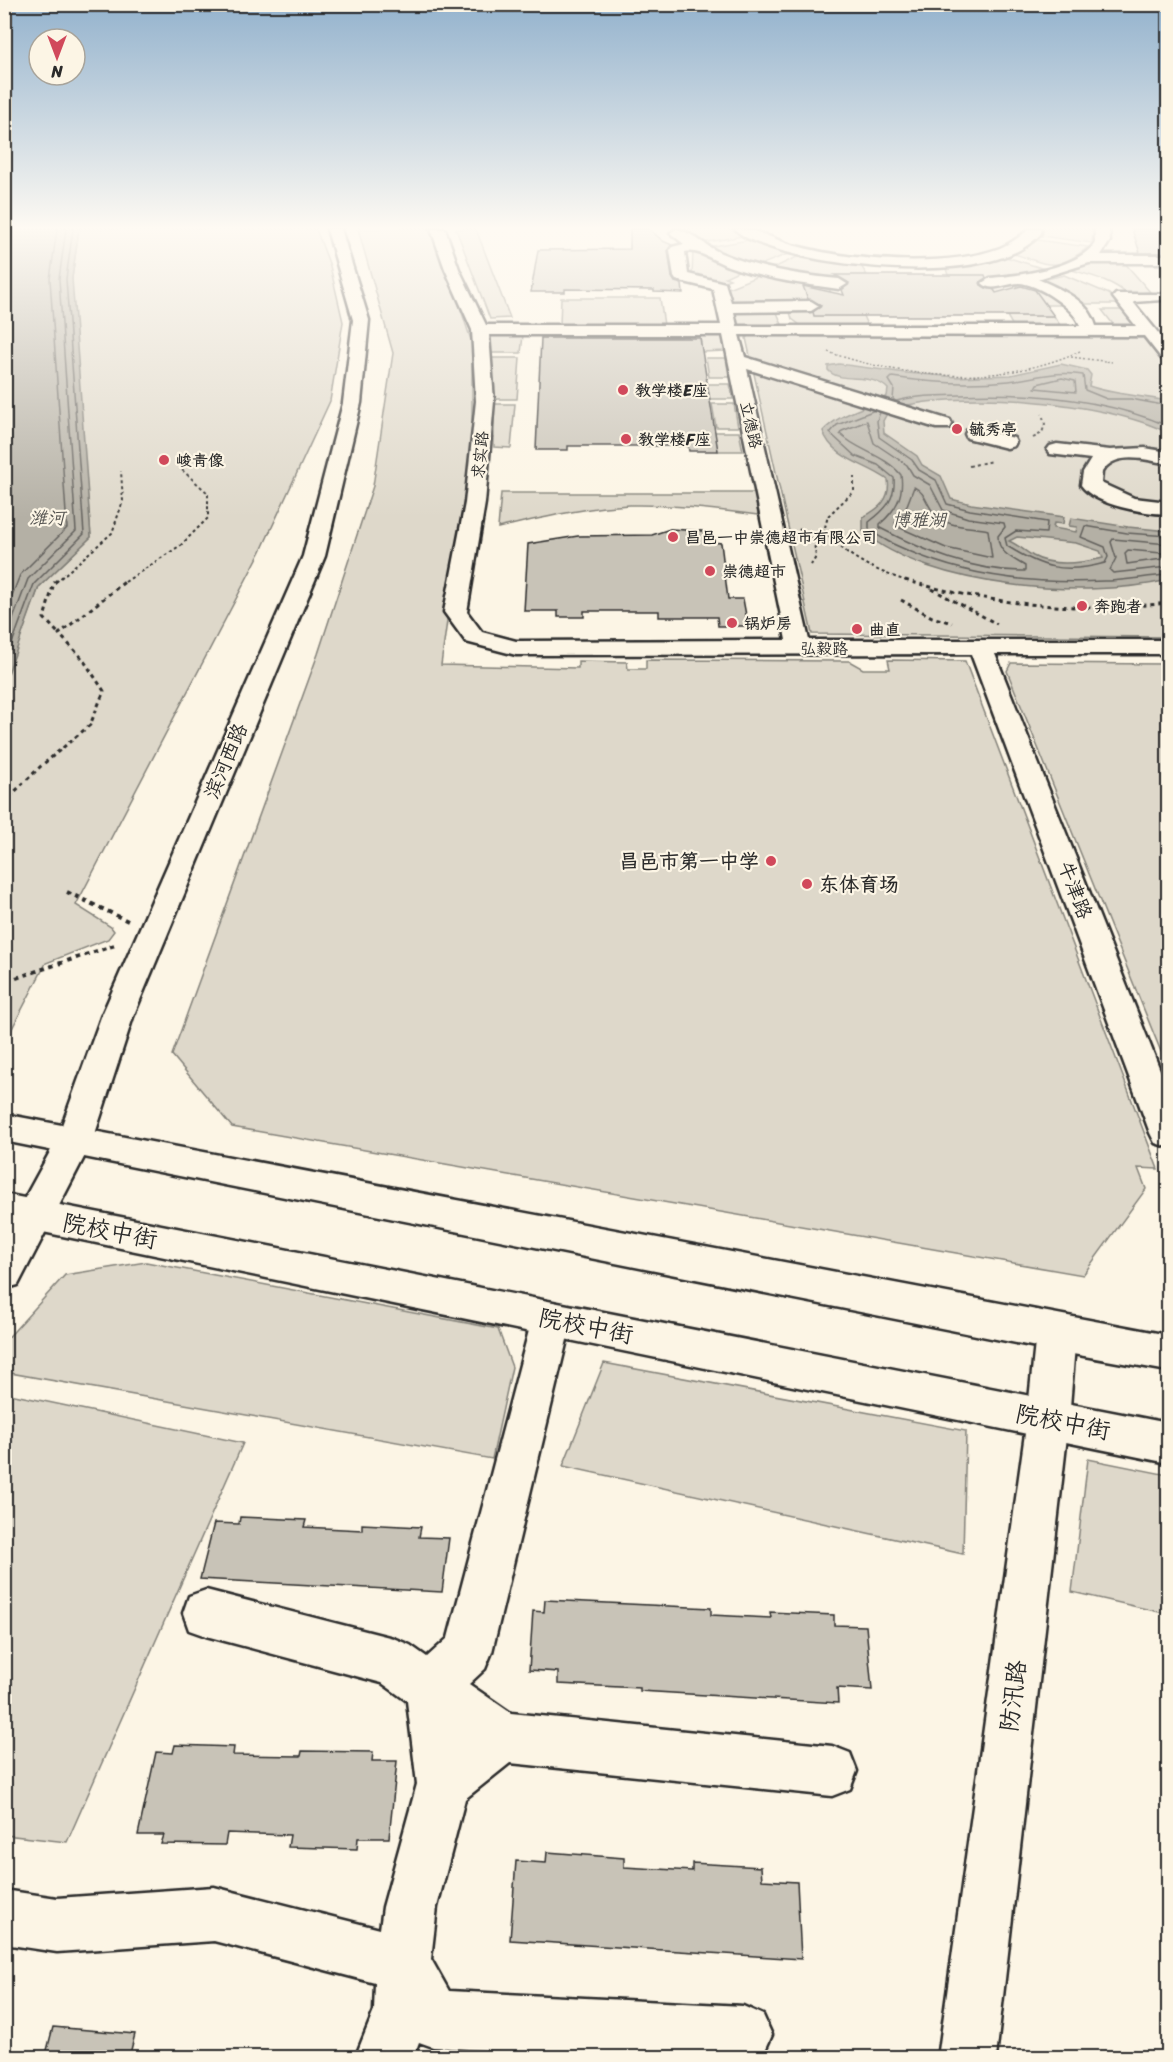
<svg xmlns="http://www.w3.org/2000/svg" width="1173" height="2062" font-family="Sriracha,'LXGW WenKai TC',sans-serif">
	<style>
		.green { fill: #ded8ca; stroke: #84827a; stroke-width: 1.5 }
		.water { fill: #b4b0a5; stroke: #7d7b74; stroke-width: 1.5; fill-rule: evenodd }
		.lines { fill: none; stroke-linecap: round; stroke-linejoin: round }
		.shore { stroke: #62605c; stroke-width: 1.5 }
		.building { fill: #c8c3b7; stroke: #2b2b2b; stroke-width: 1.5 }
		.minor-casing { stroke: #2b2b2b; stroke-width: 5 }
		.major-casing { stroke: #2b2b2b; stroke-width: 5 }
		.path-far3 { stroke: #2b2b2b; stroke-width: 1.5; stroke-dasharray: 2 2; stroke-linecap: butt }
		.path-far2 { stroke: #2b2b2b; stroke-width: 2; stroke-dasharray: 3 3; stroke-linecap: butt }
		.path-far1 { stroke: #2b2b2b; stroke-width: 3; stroke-dasharray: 4 4; stroke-linecap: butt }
		.path { stroke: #2b2b2b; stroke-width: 4; stroke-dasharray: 4.5 4.5; stroke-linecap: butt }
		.minor { fill: #fcf5e5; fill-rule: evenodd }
		.major { fill: #fcf5e5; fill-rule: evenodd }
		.poi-dot { fill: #d1495b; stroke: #fcf5e5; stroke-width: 2 }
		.labels { text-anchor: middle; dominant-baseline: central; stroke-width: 4.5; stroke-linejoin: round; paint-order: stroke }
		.far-poi-label { font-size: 16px; font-weight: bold; fill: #2b2b2b; stroke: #fcf5e5; text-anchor: start }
		.far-street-label { font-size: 16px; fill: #2b2b2b; stroke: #fcf5e5 }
		.far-water-label { font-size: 18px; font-style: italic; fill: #545350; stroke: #fcf5e5 }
		.street-label { font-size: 20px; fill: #2b2b2b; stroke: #fcf5e5 }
		.poi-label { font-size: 20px; font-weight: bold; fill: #2b2b2b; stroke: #fcf5e5; text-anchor: end }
		.near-street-label { font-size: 24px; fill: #2b2b2b; stroke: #fcf5e5 }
	</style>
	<rect width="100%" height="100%" fill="#fcf5e5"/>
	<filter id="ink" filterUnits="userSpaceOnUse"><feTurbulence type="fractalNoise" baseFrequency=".0167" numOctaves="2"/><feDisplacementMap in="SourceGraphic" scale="12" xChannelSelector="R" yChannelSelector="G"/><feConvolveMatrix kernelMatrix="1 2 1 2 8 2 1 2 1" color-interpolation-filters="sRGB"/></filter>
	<g filter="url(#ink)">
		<g class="green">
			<path d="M79 229H316L330 266 343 322 330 401 261 551 76 905 111 927 114 931 108 939 46 963 5 1042 4 682 39 587 91 537 70 292Z"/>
			<path d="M358 229H434L472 343V439L441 665 578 668V661L627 662 628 669H646V660L849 661 863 669H890L888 660 965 661 1158 1169 1138 1168 1146 1189 1083 1275 232 1127 172 1055 318 654 373 486 393 353Z"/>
			<path d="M456 229H476L510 318 490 319Z"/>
			<path d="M682 229H732L743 236 696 244Z"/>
			<path d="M1044 229H1093L1092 243 1041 236Z"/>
			<path d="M749 240 788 254 755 267 707 247Z"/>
			<path d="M1037 240 1088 247C1054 274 1049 264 1011 253L1024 249Z"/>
			<path d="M693 250 748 270 744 272 738 271 725 277 730 279 719 283 692 277Z"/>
			<path d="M1003 256 1048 270 988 280 984 275H948L945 266 969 265Z"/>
			<path d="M797 257 861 266 867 275H835L838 282 769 270Z"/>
			<path d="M1087 261H1123L1150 292 1127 294C1111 280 1092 276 1072 270Z"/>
			<path d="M757 273 828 287 832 295 808 299 810 305 731 304 728 288 758 276 753 274Z"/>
			<path d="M1064 275 1109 294 1120 304H1080L1034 282Z"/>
			<path d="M1024 284 1067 305H1046L1000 299 993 288Z"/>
			<path d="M561 298H660L664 325H560Z"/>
			<path d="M811 308 815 316H863L868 327H803L792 319 789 309Z"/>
			<path d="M733 309 776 310 783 327H746L736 323Z"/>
			<path d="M1102 310H1126L1139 325 1134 327 1116 328Z"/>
			<path d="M1007 316H1054L1062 328H1014Z"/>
			<path d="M541 331H680L681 338H541Z"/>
			<path d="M714 331 722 336 725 351 702 352 699 332Z"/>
			<path d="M488 335H523L521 353H490Z"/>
			<path d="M749 335 1143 338 1168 369V637L812 634 746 338Z"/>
			<path d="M490 358H520L517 399H495Z"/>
			<path d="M706 358H726L729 377H709Z"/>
			<path d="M707 384H730L733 399H709Z"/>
			<path d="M494 404H515L511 448 494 447Z"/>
			<path d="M712 404H734L738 427H716Z"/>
			<path d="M714 432H739L743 451H718Z"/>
			<path d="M501 493H755L758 515C715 509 673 504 630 505 585 507 542 518 498 528Z"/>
			<path d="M1011 663 1168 664V1069L1007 671Z"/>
			<path d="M146 1262 498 1329 512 1367 492 1459 5 1372V1341L65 1275Z"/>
			<path d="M604 1363 966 1431 963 1554 563 1466Z"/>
			<path d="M5 1393 243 1443 67 1842 5 1835Z"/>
			<path d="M1088 1459 1168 1475V1614L1072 1592Z"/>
		</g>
		<g class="water">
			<path d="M5 229H79L72 278 91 537 39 587 5 682Z"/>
			<path d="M839 364 906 373 958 377 1011 375 1061 364 1087 370 1091 375 1089 386C1114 395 1141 395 1166 401L1168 402V433C1106 401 955 388 889 410L883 421 884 433 917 456 922 465 941 476 951 499 971 504 1064 517 1063 524 1054 523 1053 528 1076 532 1077 527 1069 526 1071 518 1128 527 1168 531V580C1087 600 929 588 863 532V517C879 509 891 499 888 480 867 464 832 459 823 431 841 412 866 409 887 396L888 389C871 371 841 385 828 370V366ZM1017 537 1076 543 1100 551 1103 558C1082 563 1053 567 1033 556 1025 551 1018 545 1009 541Z"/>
		</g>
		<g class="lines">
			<g class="shore">
				<path d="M1062 378 1075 381 1076 392 1035 388 1037 384Z"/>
				<path d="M1168 406 1131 399H1107L1085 390 1083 375C1057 370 1035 378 1009 381 970 385 931 383 892 377L889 380 894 388 893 399 896 401C917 395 939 396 960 395 1031 392 1102 398 1168 426"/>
				<path d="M875 410 837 425 830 433 855 456 878 465 894 478C896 499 885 510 869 522V529C881 539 895 545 909 551 970 578 1038 584 1104 581 1125 581 1147 576 1168 575"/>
				<path d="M880 412 877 421 879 437 912 460 919 470 936 480 947 504 970 510 1047 522 1046 533 1016 531 1005 538 1007 546C1042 568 1064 574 1105 563L1108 557 1105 547 1081 537 1085 526 1127 533 1168 536"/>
				<path d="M867 421 874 443 907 465 913 475 930 485 943 510 968 518 1004 523 1005 527 998 536C998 553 1012 558 1025 566V571C974 572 924 551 880 528V524C896 510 904 496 901 475 885 455 858 451 840 434L842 431Z"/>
				<path d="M914 487C926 493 926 504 934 513 945 528 971 526 988 530L992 558 946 548 896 526 895 523 904 513Z"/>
				<path d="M1168 544 1113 539 1111 542 1116 558 1110 570 1113 573 1168 567"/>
				<path d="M1128 550 1162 553 1164 556 1162 559 1127 564 1125 553Z"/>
				<path d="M4 616 20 575 67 528 50 279 57 229"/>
				<path d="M4 643 28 579 76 531 59 279 66 229"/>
				<path d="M4 665 34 584 84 534 66 279 73 229"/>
			</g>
		</g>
		<g class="building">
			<path d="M630 229H649L663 241 672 245 668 250 672 277 675 282 682 284 683 293 654 292V290L565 289V292H531L538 250 630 249Z"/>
			<path d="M1132 229H1168V253H1140Z"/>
			<path d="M835 275H985L986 278 981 281V285L994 290 996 293 1021 286 1035 290 1054 316H814L813 312 821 305 808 299 803 286 844 295 842 290 849 283Z"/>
			<path d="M541 338H700L718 451H689L688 446H568V450H536Z"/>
			<path d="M670 529 702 531 711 536 713 542 721 543 728 599H743L748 626H718L717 617H659V611H584V617H558V611H524L528 544 578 536 652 535Z"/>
			<path d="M240 1517 306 1520 304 1527 362 1530V1524L421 1527 419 1537 449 1538 442 1592 200 1579 214 1523 239 1524Z"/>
			<path d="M545 1600 711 1608V1615L771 1618 770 1612 834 1615V1625L866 1626 872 1690 837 1688 838 1703 640 1691V1688L558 1684V1672L529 1670 533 1611 544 1612Z"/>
			<path d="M175 1745 234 1747 233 1755 301 1756 302 1751 373 1752 372 1761H397L389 1838H358L357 1849 288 1847 290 1835 227 1833 225 1845 161 1844 164 1835H138L156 1752 173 1753Z"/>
			<path d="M547 1852 624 1858V1867L692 1871V1863L761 1867 762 1880 797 1882 801 1959 510 1940 516 1861 546 1863Z"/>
			<path d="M53 2027 135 2034 129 2058H45Z"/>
		</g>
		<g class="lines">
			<defs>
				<g id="minor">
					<path d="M327 229H341L369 320 361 403 325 556 133 1017 93 1140 18 1285 4 1289V1236L57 1139 101 1017 303 556 343 403 353 320Z"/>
					<path d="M431 229H445L459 269 486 325H721L713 289 676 280 674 277 670 250 672 247 684 244 670 233 677 229C692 232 706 247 721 253 759 269 799 275 839 279L847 284 839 289C802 284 764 279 728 266 714 261 699 249 685 252L688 274 725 283 731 302 811 301 819 306 811 311 734 312 737 326H1080C1076 309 1036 283 1019 283 1007 283 991 293 982 283L990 278C1020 275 1077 269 1095 243V229H1109L1110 241 1101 255H1168V263H1089L1038 279C1060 289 1089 300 1096 326H1136L1113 297 1116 294H1162L1165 297 1162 300 1133 302 1168 345V360L1162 359 1144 336 739 335 745 357 950 420 952 424 950 428H936L747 369 809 640H1168V654H995L1168 1090V1147L1155 1143 1150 1133 971 654 516 655 466 642 444 612 465 503 476 401 472 330 445 269ZM489 335H723L786 640 516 641 482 632 467 612 485 503 494 401Z"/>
					<path d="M735 229C759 228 777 242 800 247 854 261 947 268 1000 248 1010 244 1018 238 1027 231V229H1041V233C997 287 835 268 776 249 763 245 744 239 735 229Z"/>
					<path d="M974 428 1014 438 1016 442 1014 446 1007 448 967 438 965 434 967 430Z"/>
					<path d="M1057 444 1110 450 1145 448 1168 452V464C1148 460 1115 450 1102 472L1101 483 1134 498 1168 502V514C1144 513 1096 506 1081 485L1083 472 1091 459 1050 454 1047 450 1050 446Z"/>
					<path d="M552 1302 566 1307 572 1319 492 1652 485 1669 469 1684 511 1713 832 1746 850 1753 857 1771 850 1789 832 1796 510 1763 465 1799 437 1907 431 1959 449 1991 743 2006 763 2015 772 2035 763 2055 758 2058H628L433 2047 419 2042 413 2058H355L374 2011 375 1983 214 1941 57 1952 4 1944V1890L57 1898 214 1887 380 1929 383 1907 417 1784 407 1701 382 1683 206 1636 189 1630 183 1613 189 1596 206 1590 393 1638 410 1645 427 1657 448 1638 532 1319 538 1307Z"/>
					<path d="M1056 1315 1070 1321 1076 1333 1069 1419 996 2058H938L1027 1419 1036 1333 1042 1321Z"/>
				</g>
				<g id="major">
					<path d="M4 1114 1168 1335V1371L1056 1351 4 1141Z"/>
					<path d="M4 1194 1168 1423V1463L4 1224Z"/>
				</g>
			</defs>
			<use href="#minor" class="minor-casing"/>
			<use href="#major" class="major-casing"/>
			<g class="path-far3">
				<path d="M828 352C910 380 999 387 1080 351"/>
				<path d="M1071 357 1112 362"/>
			</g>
			<g class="path-far2">
				<path d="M1033 438 1042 433 1045 424 1042 414"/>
				<path d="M969 466 992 461"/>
				<path d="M854 476V491L828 516 824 531C851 560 873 570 910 582"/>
				<path d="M799 529 814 542 816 557 811 565"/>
				<path d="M56 582 112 533 123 501 121 471"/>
				<path d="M125 582 181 545 208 518V493L182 470"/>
			</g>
			<g class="path-far1">
				<path d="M57 580 54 583 44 618 59 634"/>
				<path d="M905 580C991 605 1080 613 1168 603"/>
				<path d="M932 589 997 624"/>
				<path d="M901 600 932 617 952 623"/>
				<path d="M4 802 41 766 90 725 104 691 82 658 59 634 127 580"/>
			</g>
			<g class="path">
				<path d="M67 892 128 921"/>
				<path d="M16 978 118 944"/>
			</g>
			<use href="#minor" class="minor"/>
			<use href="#major" class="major"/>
		</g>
	</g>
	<linearGradient id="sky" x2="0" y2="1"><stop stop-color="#93b2cd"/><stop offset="0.44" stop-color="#fefaf3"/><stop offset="1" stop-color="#fefaf3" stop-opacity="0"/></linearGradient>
	<rect width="1173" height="518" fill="url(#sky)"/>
	<g class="poi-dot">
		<circle cx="623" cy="390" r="6"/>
		<circle cx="957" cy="429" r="6"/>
		<circle cx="626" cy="439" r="6"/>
		<circle cx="164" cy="460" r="6"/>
		<circle cx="673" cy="537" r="6"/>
		<circle cx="710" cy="571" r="6"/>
		<circle cx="1082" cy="606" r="6"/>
		<circle cx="732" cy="623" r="6"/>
		<circle cx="857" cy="629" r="6"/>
		<circle cx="771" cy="861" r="6"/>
		<circle cx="807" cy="884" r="6"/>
	</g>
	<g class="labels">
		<g class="far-poi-label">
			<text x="635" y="390">教学楼E座</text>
			<text x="969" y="429">毓秀亭</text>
			<text x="638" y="439">教学楼F座</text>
			<text x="176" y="460">峻青像</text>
			<text x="685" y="537">昌邑一中崇德超市有限公司</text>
			<text x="722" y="571">崇德超市</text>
			<text x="1094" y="606">奔跑者</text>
			<text x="744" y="623">锅炉房</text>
			<text x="869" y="629">曲直</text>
		</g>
		<g class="far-street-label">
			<text transform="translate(751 425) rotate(77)">立德路</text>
			<text transform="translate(480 455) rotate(-84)">求实路</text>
			<text x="824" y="648">弘毅路</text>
		</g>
		<g class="far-water-label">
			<text x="47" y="518">潍河</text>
			<text x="919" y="520">博雅湖</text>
		</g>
		<g class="street-label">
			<text transform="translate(226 761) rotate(-67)">滨河西路</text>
			<text transform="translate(1075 890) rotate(69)">牛津路</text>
		</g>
		<g class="poi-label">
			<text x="759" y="861">昌邑市第一中学</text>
			<text x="819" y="884" text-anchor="start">东体育场</text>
		</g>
		<g class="near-street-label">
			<text transform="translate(110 1231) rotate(11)">院校中街</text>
			<text transform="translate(586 1326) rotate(11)">院校中街</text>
			<text transform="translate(1063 1422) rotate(11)">院校中街</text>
			<text transform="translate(1013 1696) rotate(-83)">防汛路</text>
		</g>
	</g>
	<rect width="1173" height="2062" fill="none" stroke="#fcf5e5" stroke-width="24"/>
	<rect x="12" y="12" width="1149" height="2038" fill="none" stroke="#2b2b2b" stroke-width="2" filter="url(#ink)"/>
	<g transform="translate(57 57) rotate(180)"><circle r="28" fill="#fcf5e5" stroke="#a8a49b" stroke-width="1.5"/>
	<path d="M0-4.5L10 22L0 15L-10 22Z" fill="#d1495b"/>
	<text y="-9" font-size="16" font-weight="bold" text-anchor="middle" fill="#2b2b2b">N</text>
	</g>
</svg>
